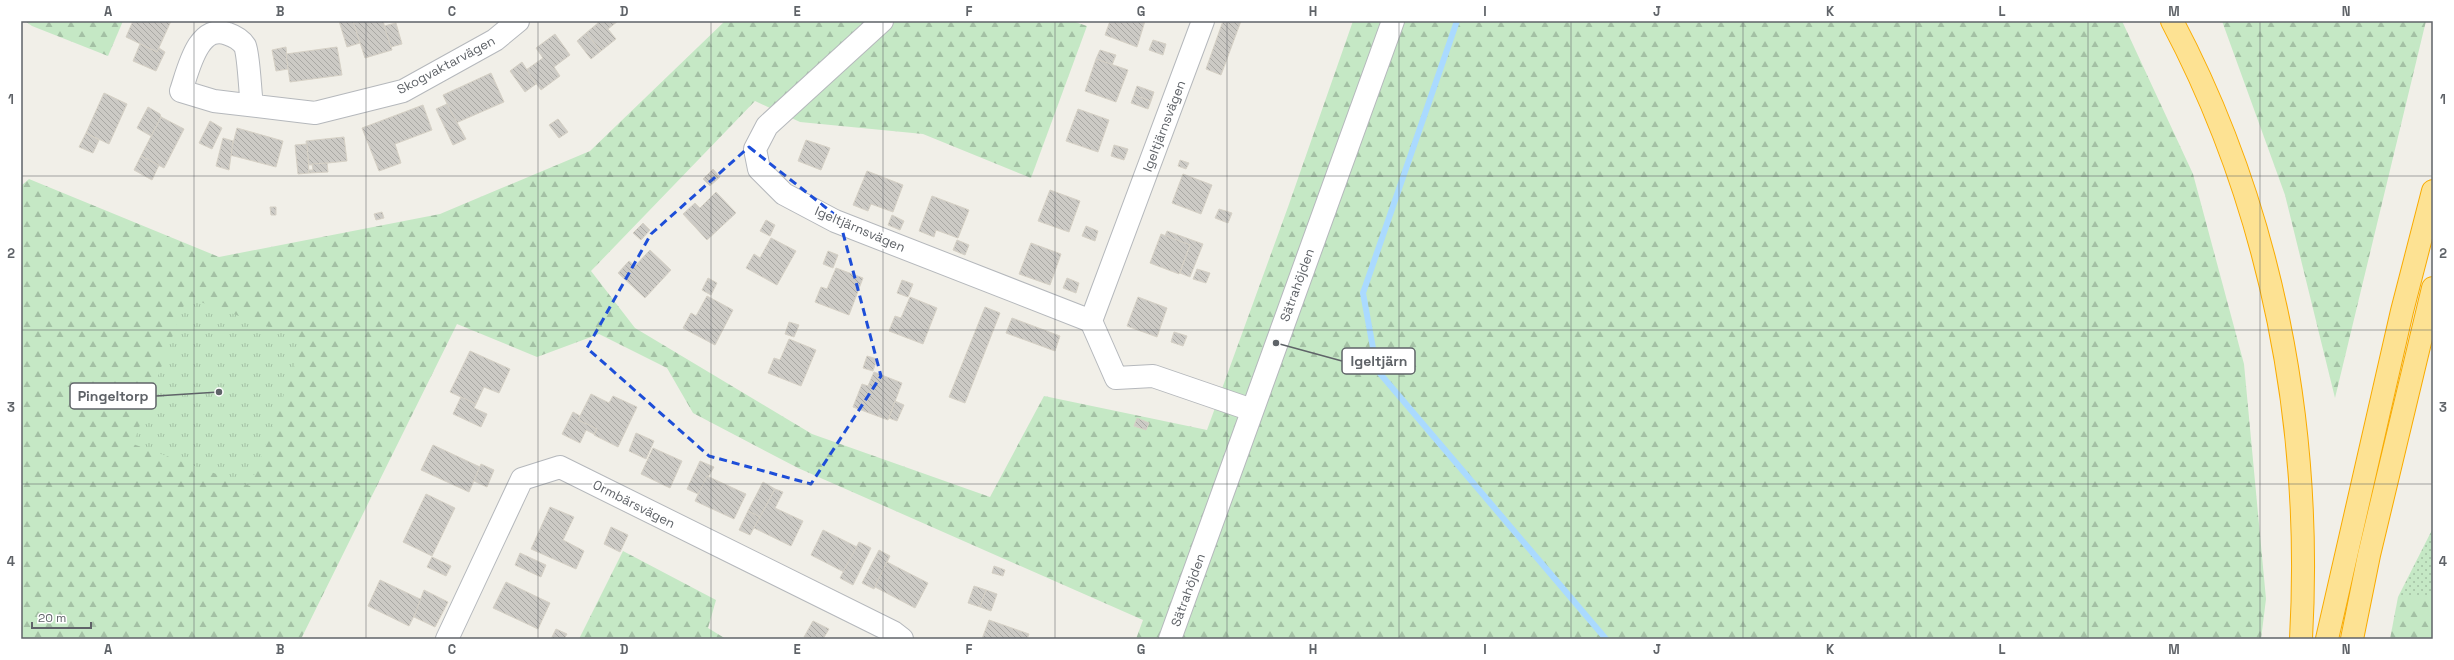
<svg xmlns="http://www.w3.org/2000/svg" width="2454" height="660" font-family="'Space Grotesk',sans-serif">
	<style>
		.grass { fill: url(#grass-dots) }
		.forest { fill: url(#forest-firs) }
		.park { fill: url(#park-tufts) }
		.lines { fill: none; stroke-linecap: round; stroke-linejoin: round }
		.stream { stroke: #aadaff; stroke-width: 6 }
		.building { fill: url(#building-back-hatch); stroke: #d6d1c6 }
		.minor-casing { stroke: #b5b8bc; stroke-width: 24 }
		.highway-casing { stroke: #f9ab00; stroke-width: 24 }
		.minor { stroke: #fff; stroke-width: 22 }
		.highway { stroke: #fde293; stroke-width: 22 }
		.marked { fill: none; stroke: #1d4ed8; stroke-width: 3; stroke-dasharray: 8 5; stroke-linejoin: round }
		.grid { fill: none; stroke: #5f6368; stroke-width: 1; stroke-opacity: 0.55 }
		.labels { text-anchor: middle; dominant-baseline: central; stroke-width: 4; stroke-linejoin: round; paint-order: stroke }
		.street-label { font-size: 13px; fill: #5f6368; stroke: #fff }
		.leader { fill: none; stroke: #5f6368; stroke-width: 1.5 }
		.callout-dot { fill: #5f6368; stroke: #fff; stroke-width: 1.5 }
		.callout { fill: #fff; stroke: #5f6368; stroke-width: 1.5 }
		.callout-label { font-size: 14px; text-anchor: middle; font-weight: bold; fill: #5f6368 }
		.neatline { fill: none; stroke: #5f6368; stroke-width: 1.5 }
		.grid-label { font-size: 13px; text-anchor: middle; font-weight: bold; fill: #5f6368 }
	</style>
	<defs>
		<pattern id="grass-dots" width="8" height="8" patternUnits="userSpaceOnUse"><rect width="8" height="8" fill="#c5e8c5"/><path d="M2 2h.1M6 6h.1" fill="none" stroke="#a3c0a4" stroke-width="1.8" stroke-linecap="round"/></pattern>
		<pattern id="forest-firs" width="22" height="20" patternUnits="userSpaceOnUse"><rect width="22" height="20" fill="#c5e8c5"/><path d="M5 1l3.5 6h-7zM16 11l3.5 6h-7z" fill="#a3c0a4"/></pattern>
		<pattern id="park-tufts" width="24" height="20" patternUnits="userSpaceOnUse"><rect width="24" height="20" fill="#c5e8c5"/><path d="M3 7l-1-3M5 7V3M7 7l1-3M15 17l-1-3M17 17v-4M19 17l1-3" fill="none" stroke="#a3c0a4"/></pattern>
		<pattern id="building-back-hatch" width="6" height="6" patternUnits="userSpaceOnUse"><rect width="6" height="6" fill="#cccac5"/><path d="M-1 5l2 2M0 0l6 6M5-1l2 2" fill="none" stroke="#a9a8a4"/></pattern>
	</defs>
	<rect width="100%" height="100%" fill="#f1efe8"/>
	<path class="grass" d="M2433 528V597H2398Z"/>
	<g class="forest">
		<path d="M25 21H123L108 56 32 26Z"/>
		<path d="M725 21H1072L1087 26 1031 178 923 134 800 122 755 101 591 271 635 328 812 434 990 497 1044 396 1207 430 1288 207 1353 21H2122L2193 174 2244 364 2266 599 2261 639H1136L1143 620 798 468 693 413 667 368 599 334 537 357 457 324 301 639H21V186L29 179 219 257 440 214 590 151Z"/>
		<path d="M2222 21H2426L2335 398 2285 195Z"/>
		<path d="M623 551 716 600 708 628 726 639H579Z"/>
		<path d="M2398 597H2433V639H2390Z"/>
	</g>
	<path class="park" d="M187 297 304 340 250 486 133 444Z"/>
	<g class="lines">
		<path class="stream" d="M1457 21 1363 293 1377 370 1606 639"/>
	</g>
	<g class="building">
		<path d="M133 21H171L157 52 126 37Z"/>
		<path d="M339 21H353L360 43 347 47Z"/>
		<path d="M353 21H383L392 50 365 58Z"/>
		<path d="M597 21H618L608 29 616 39 601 51 586 33 598 23Z"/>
		<path d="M1110 21H1145L1137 47 1105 35Z"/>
		<path d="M1223 21H1241L1221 75 1206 69Z"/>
		<path d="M396 23 402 44 391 47 384 26Z"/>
		<path d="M586 33 601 51 591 59 577 41Z"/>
		<path d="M555 34 570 55 554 67 560 76 541 90 526 70 543 58 536 48Z"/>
		<path d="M1153 40 1166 44 1163 55 1149 50Z"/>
		<path d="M140 44 157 52 159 48 165 52 156 71 133 61Z"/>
		<path d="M286 47 288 69 276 71 272 50Z"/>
		<path d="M337 47 342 75 290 82 286 54Z"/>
		<path d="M1100 50 1116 55 1112 65 1096 59Z"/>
		<path d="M1096 59 1128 70 1116 102 1085 91Z"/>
		<path d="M522 62 536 84 525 92 510 71Z"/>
		<path d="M491 73 504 102 456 123 443 95Z"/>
		<path d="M1137 86 1154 92 1151 101 1134 95Z"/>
		<path d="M104 93 127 104 109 144 86 133Z"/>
		<path d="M1134 95 1151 101 1148 109 1131 103Z"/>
		<path d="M447 104 466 139 453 145 436 109Z"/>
		<path d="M423 105 432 130 395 144 401 163 379 171 362 128Z"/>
		<path d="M148 107 160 114 161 117 151 136 137 128Z"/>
		<path d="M1078 109 1109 120 1098 152 1066 141Z"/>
		<path d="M161 117 184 129 164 168 141 156Z"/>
		<path d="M558 119 568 132 559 138 549 125Z"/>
		<path d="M210 121 222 128 212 149 199 143Z"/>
		<path d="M237 128 283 141 276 167 230 155Z"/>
		<path d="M86 133 99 140 93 153 79 147Z"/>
		<path d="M344 137 347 161 309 165 306 141Z"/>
		<path d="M223 138 233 141 229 170 216 166Z"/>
		<path d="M806 140 830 148 821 170 798 161Z"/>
		<path d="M307 144 309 173 298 174 295 145Z"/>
		<path d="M1114 145 1128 149 1124 160 1111 156Z"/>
		<path d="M141 156 159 165 152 180 134 170Z"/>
		<path d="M1180 160 1189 163 1186 169 1178 166Z"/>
		<path d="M327 163 328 172 309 173V170H313L312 164Z"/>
		<path d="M713 169 720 177 710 186 703 179Z"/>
		<path d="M867 171 903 185 893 212 871 204 868 211 853 205Z"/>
		<path d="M1183 174 1212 185 1201 214 1172 203Z"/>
		<path d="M1050 190 1080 201 1069 232 1038 221Z"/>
		<path d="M716 192 736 213 707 240 683 214 695 203 700 208Z"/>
		<path d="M932 196 969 210 958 238 936 230 934 237 919 231Z"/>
		<path d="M270 207H276V215H271Z"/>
		<path d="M1219 209 1232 213 1228 223 1215 218Z"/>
		<path d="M382 212 384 218 376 220 374 214Z"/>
		<path d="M892 215 904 221 900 230 888 225Z"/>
		<path d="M766 220 775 225 770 236 760 231Z"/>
		<path d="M643 223 650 230 641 240 633 233Z"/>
		<path d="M1086 226 1098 231 1095 241 1082 236Z"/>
		<path d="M1167 231 1203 244 1190 277 1180 273 1190 245 1165 236Z"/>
		<path d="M1161 234 1190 245 1179 274 1150 263Z"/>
		<path d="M771 238 796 251 777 285 746 268 754 254 760 258Z"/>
		<path d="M957 240 969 245 965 255 953 250Z"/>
		<path d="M1031 243 1061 254 1050 285 1019 274Z"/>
		<path d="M650 250 671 270 645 298 618 273 629 261 635 266Z"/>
		<path d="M828 251 838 255 833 268 823 264Z"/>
		<path d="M836 268 863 278 849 315 815 302 821 287 827 289Z"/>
		<path d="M1197 269 1210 273 1206 283 1193 279Z"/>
		<path d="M708 278 717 283 711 295 702 290Z"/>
		<path d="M1067 278 1079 283 1076 293 1063 288Z"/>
		<path d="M902 280 913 284 908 297 897 293Z"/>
		<path d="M707 296 733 310 715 345 683 328 691 313 696 316Z"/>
		<path d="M910 297 937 308 923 344 889 331 895 316 901 318Z"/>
		<path d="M1138 297 1167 308 1157 337 1127 326Z"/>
		<path d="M985 307 1000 313 965 403 949 397Z"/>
		<path d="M1012 318 1060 336 1055 351 1006 333Z"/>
		<path d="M789 322 799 325 794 337 785 334Z"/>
		<path d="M1174 332 1187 336 1183 346 1171 342Z"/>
		<path d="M789 339 816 350 801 386 768 373 774 358 780 360Z"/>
		<path d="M470 351 510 369 499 393 484 387 476 404 450 392Z"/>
		<path d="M867 356 877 359 873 371 863 368Z"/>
		<path d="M874 372 902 383 888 420 853 407 862 384 868 386Z"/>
		<path d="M591 394 609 403 613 396 637 407 618 447 594 435 597 429 578 420Z"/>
		<path d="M461 397 476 404 474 408 487 414 481 427 453 414Z"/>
		<path d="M895 401 904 405 897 421 889 418Z"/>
		<path d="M573 412 580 416 578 420 597 429 594 434 586 430 580 443 562 434Z"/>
		<path d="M1137 418 1149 423 1146 430 1134 426Z"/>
		<path d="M636 433 654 441 646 459 629 451Z"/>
		<path d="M433 445 480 467 469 492 421 470Z"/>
		<path d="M653 448 682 461 670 488 641 474Z"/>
		<path d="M700 461 714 467 698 494 687 489Z"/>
		<path d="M481 464 494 470 487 487 474 481Z"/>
		<path d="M707 476 746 494 734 519 695 501Z"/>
		<path d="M763 482 775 489 760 517 748 511Z"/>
		<path d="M775 489 783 492 775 508 803 521 791 546 754 528Z"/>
		<path d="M426 494 455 508 432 556 403 542Z"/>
		<path d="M550 507 574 517 563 540 584 551 576 569 531 549Z"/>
		<path d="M748 511 760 517 750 535 739 530Z"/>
		<path d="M611 527 628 535 620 552 604 544Z"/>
		<path d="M823 530 857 547 844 572 811 555Z"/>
		<path d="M859 542 871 548 853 585 840 578Z"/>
		<path d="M879 550 890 556 874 589 862 583Z"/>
		<path d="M520 553 546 565 541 577 515 565Z"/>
		<path d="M432 557 451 566 446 576 427 567Z"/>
		<path d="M887 562 928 583 915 608 875 587Z"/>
		<path d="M994 566 1005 570 1003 576 992 573Z"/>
		<path d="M380 580 422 600 409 626 368 606Z"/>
		<path d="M506 582 550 603 538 629 493 608Z"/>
		<path d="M974 586 986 590 980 607 968 603Z"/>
		<path d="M424 590 448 602 435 627 414 617Z"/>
		<path d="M986 590 997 594 991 611 980 607Z"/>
		<path d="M989 620 1029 634 1027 639H982Z"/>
		<path d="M813 621 829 629 823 639 804 637Z"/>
		<path d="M556 629 567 634 564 639H551Z"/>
	</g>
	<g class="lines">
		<defs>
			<g id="minor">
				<path d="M882 21 767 126 755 149 759 169 784 194 835 221 1091 321 1203 21"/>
				<path d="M252 105C250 93 249 56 245 46 241 40 234 36 228 34 198 22 188 71 181 91L214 101 315 113 403 91 495 40 518 21"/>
				<path d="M1091 321 1116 378 1153 376 1252 410"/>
				<path d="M447 639 522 479 560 467 893 632 902 639"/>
				<path d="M1170 639 1393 21"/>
			</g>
			<g id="highway">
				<path d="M2172 21C2272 210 2313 426 2301 639"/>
				<path d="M2327 639 2402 311 2433 191"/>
				<path d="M2352 639 2369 555 2433 288"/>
			</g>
		</defs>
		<use href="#minor" class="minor-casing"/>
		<use href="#highway" class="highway-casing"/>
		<use href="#minor" class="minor"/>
		<use href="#highway" class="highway"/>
	</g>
	<path class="marked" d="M749 147 839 218 881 376 811 484 709 456 587 348 651 234Z"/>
	<path class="grid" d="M194 21V639M366 21V639M538 21V639M711 21V639M883 21V639M1055 21V639M1227 21V639M1399 21V639M1571 21V639M1743 21V639M1916 21V639M2088 21V639M2260 21V639M21 176H2433M21 330H2433M21 484H2433"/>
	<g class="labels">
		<g class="street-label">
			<text transform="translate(446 65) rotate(-28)">Skogvaktarvägen</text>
			<text transform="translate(1164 126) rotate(-69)">Igeltjärnsvägen</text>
			<text transform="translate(860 229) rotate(23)">Igeltjärnsvägen</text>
			<text transform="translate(1297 285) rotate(-70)">Sätrahöjden</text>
			<text transform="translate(634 504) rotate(27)">Ormbärsvägen</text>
			<text transform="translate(1188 590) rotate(-70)">Sätrahöjden</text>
		</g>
	</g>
	<path class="leader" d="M1276 343L1342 361M219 392L156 396"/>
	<g class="callout-dot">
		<circle cx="1276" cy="343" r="4"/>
		<circle cx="219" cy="392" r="4"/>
	</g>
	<g class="callout">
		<rect x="1342" y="348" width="73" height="26" rx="4"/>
		<rect x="70" y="383" width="86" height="26" rx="4"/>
	</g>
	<g class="callout-label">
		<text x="1379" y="366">Igeltjärn</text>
		<text x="113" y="401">Pingeltorp</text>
	</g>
	<rect width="2454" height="660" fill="none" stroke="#ffffff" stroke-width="44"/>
	<path d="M32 622v6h59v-6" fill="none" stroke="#5f6368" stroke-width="2"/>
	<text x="38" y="622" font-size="12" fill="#5f6368" stroke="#ffffff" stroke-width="3" paint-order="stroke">20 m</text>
	<rect x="22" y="22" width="2410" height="616" class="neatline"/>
	<g class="grid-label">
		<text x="108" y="16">A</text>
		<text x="280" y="16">B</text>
		<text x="452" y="16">C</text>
		<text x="624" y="16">D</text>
		<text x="797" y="16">E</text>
		<text x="969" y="16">F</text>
		<text x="1141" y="16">G</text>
		<text x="1313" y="16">H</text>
		<text x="1485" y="16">I</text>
		<text x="1657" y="16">J</text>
		<text x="1830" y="16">K</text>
		<text x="2002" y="16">L</text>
		<text x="2174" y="16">M</text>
		<text x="2346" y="16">N</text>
		<text x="11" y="104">1</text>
		<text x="2443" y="104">1</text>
		<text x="11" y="258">2</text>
		<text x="2443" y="258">2</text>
		<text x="11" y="412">3</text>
		<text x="2443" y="412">3</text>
		<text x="11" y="566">4</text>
		<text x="2443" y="566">4</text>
		<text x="108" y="654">A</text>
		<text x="280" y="654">B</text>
		<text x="452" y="654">C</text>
		<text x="624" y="654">D</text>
		<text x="797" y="654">E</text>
		<text x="969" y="654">F</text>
		<text x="1141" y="654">G</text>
		<text x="1313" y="654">H</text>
		<text x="1485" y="654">I</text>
		<text x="1657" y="654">J</text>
		<text x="1830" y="654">K</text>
		<text x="2002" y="654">L</text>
		<text x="2174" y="654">M</text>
		<text x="2346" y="654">N</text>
	</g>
</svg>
